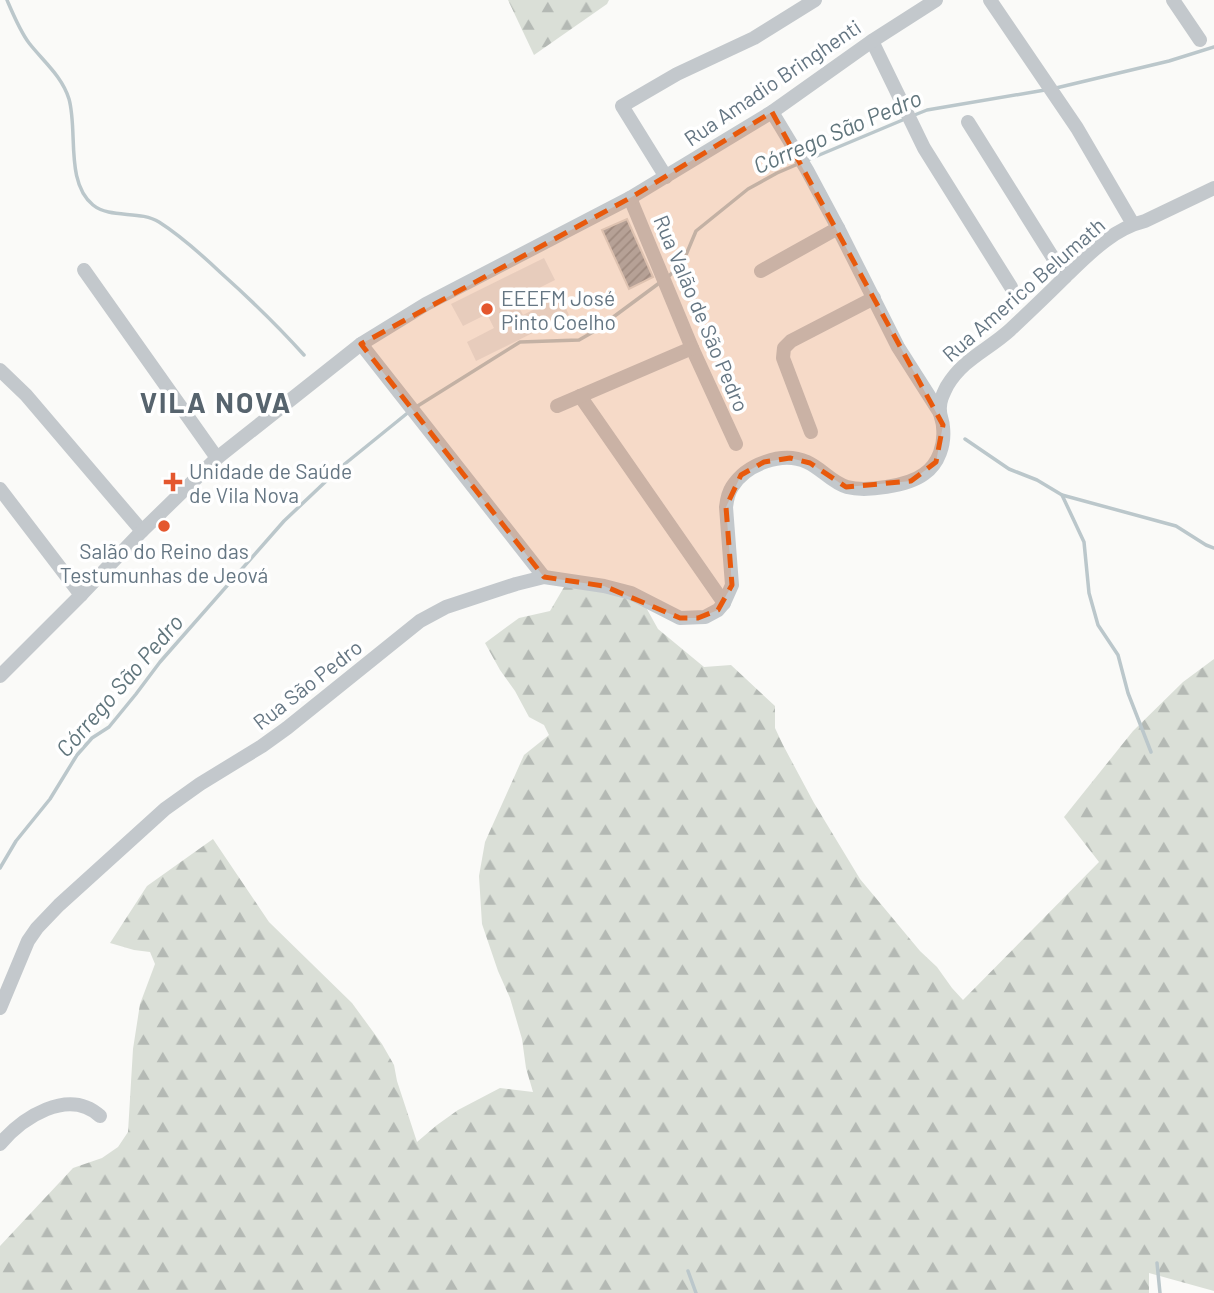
<svg xmlns="http://www.w3.org/2000/svg" width="1214" height="1293" font-family="Barlow,sans-serif">
	<style>
		.built { fill: #e8e9e9 }
		.forest { fill: url(#forest-firs) }
		.lines { fill: none; stroke-linecap: round; stroke-linejoin: round }
		.stream { stroke: #bbc7cb; stroke-width: 3.5 }
		.building { fill: url(#building-hatch); stroke: #dcdcda; stroke-width: 2 }
		.minor { stroke: #c3c8cc; stroke-width: 14 }
		.marked { fill: #e8590c; fill-opacity: 0.2; stroke: #e8590c; stroke-width: 5; stroke-dasharray: 14 9; stroke-linejoin: round }
		.poi-dot { fill: #e4572e; stroke: #fff; stroke-width: 2.5 }
		.labels { text-anchor: middle; dominant-baseline: central; stroke-width: 7; stroke-linejoin: round; paint-order: stroke }
		.street-label { font-size: 21px; fill: #657683; stroke: #fff }
		.poi-label { font-size: 21px; fill: #657683; stroke: #fff; text-anchor: start }
		.water-label { font-size: 23px; font-style: italic; fill: #60757c; stroke: #fff }
		.district-label { font-size: 28px; font-weight: bold; letter-spacing: 2px; fill: #57646e; stroke: #fff }
	</style>
	<defs>
		<pattern id="forest-firs" width="22" height="20" patternUnits="userSpaceOnUse" patternTransform="scale(1.75)"><rect width="22" height="20" fill="#dadfd7"/><path d="M5 1l3.5 6h-7zM16 11l3.5 6h-7z" fill="#b4b9b4"/></pattern>
		<pattern id="building-hatch" width="6" height="6" patternUnits="userSpaceOnUse" patternTransform="scale(1.75)"><rect width="6" height="6" fill="#aab3b9"/><path d="M-1 1l2-2M0 6l6-6M5 7l2-2" fill="none" stroke="#8e969c"/></pattern>
	</defs>
	<rect width="100%" height="100%" fill="#fafaf8"/>
	<path class="built" d="M544 258 555 280 515 300 523 315 560 296 569 315 476 361 467 342 494 328 487 314 463 326 451 304Z"/>
	<g class="forest">
		<path d="M508 0H609L607 4 534 55Z"/>
		<path d="M567 582 643 602 658 629 704 667 731 665 775 706V728L783 745 814 803 860 879 920 951 937 967 952 988 963 1000 1099 862 1064 817 1133 731 1183 682 1214 659V1291L1149 1273V1293H0V1246L73 1168 102 1158 118 1147 128 1132 133 1049 140 1004 155 964 150 952 134 950 110 943 147 886 213 839 269 922 352 1003 382 1044 394 1065 397 1081 417 1142 437 1125 458 1110 500 1088 533 1092 526 1068 522 1039 510 998 498 971 482 924 479 876 485 842 524 755 549 735 544 725 529 717 515 691 500 670 485 643 519 618 550 611Z"/>
	</g>
	<g class="lines">
		<g class="stream">
			<path d="M7 0C13 14 20 31 29 43 43 61 62 76 69 99 78 131 65 182 93 205 110 219 140 210 159 222 181 236 202 255 221 273 250 299 278 326 304 355"/>
			<path d="M1056 88 1169 61 1214 47"/>
			<path d="M912 116 927 110 1045 90"/>
			<path d="M805 161 905 119"/>
			<path d="M668 277 683 262 696 231 748 189 777 173 798 164"/>
			<path d="M416 407 520 342 579 340 593 332 662 281"/>
			<path d="M965 439 1009 469 1037 480 1062 495 1176 526 1206 545 1214 548"/>
			<path d="M1062 495 1084 542 1089 593 1098 625 1118 655 1128 693 1151 752"/>
			<path d="M0 868 16 841 50 799 77 755 92 738 109 727 136 694 160 662 284 521 341 467 410 411"/>
			<path d="M1157 1263 1160 1293"/>
			<path d="M688 1271 696 1293"/>
		</g>
	</g>
	<path class="building" d="M627 219 653 277 629 289 602 230Z"/>
	<g class="lines">
		<g class="minor">
			<path d="M990 0 1077 128 1133 224"/>
			<path d="M1173 0 1200 40"/>
			<path d="M872 41 924 148 1011 287"/>
			<path d="M772 112 807 170 838 228 898 347 940 413"/>
			<path d="M968 122 1065 277"/>
			<path d="M666 177 622 106 677 74 754 38 815 0"/>
			<path d="M630 198 692 348 736 444"/>
			<path d="M84 270 217 458"/>
			<path d="M761 271 838 228"/>
			<path d="M361 344 544 577"/>
			<path d="M0 370 26 395 142 531"/>
			<path d="M580 396 724 603"/>
			<path d="M557 406 692 348"/>
			<path d="M811 432 783 358 784 348 791 341 874 298"/>
			<path d="M0 489 81 595"/>
			<path d="M0 676 81 595 142 531 217 458 361 344 426 304 630 198 772 112 872 41 936 0"/>
			<path d="M0 1008 28 941 37 928 59 905 165 809 200 784 262 746 287 728 420 621 446 607 516 584 544 577 604 586 631 593 680 618 705 617 718 610 724 603 732 585 726 507C727 499 728 493 732 487 746 464 782 451 807 462 821 468 832 483 847 487 866 492 908 486 924 474 939 464 945 444 943 427 943 421 940 417 940 411 939 402 943 394 947 386 963 359 988 350 1010 330 1028 313 1046 296 1064 278 1088 255 1112 229 1145 221L1214 188"/>
			<path d="M0 1144C22 1118 68 1087 100 1116"/>
		</g>
	</g>
	<path class="marked" d="M772 112 943 425 936 462 911 481 846 487 810 463 790 458 764 462 741 475 726 507 732 585 718 610 698 618H680L604 586 544 577 361 344 630 198Z"/>
	<g class="poi-dot">
		<circle cx="487" cy="309" r="7"/>
		<path d="M169.5 471.5h7v7h7v7h-7v7h-7v-7h-7v-7h7z"/>
		<circle cx="164" cy="526" r="7"/>
	</g>
	<g class="labels">
		<g class="street-label">
			<text transform="translate(772 82) rotate(-34)">Rua Amadio Bringhenti</text>
			<text transform="translate(1023 289) rotate(-41)">Rua Americo Belumath</text>
			<text transform="translate(702 313) rotate(67)">Rua Valão de São Pedro</text>
			<text transform="translate(307 684) rotate(-38)">Rua São Pedro</text>
		</g>
		<g class="poi-label">
			<text x="501" y="297">EEEFM José<tspan x="501" dy="24">Pinto Coelho</tspan></text>
			<text x="189" y="470">Unidade de Saúde<tspan x="189" dy="24">de Vila Nova</tspan></text>
			<text x="164" y="550" text-anchor="middle">Salão do Reino das<tspan x="164" dy="24">Testumunhas de Jeová</tspan></text>
		</g>
		<g class="water-label">
			<text transform="translate(837 131) rotate(-23)">Córrego São Pedro</text>
			<text transform="translate(119 685) rotate(-49)">Córrego São Pedro</text>
		</g>
		<g class="district-label">
			<text x="216" y="402">VILA NOVA</text>
		</g>
	</g>
</svg>
